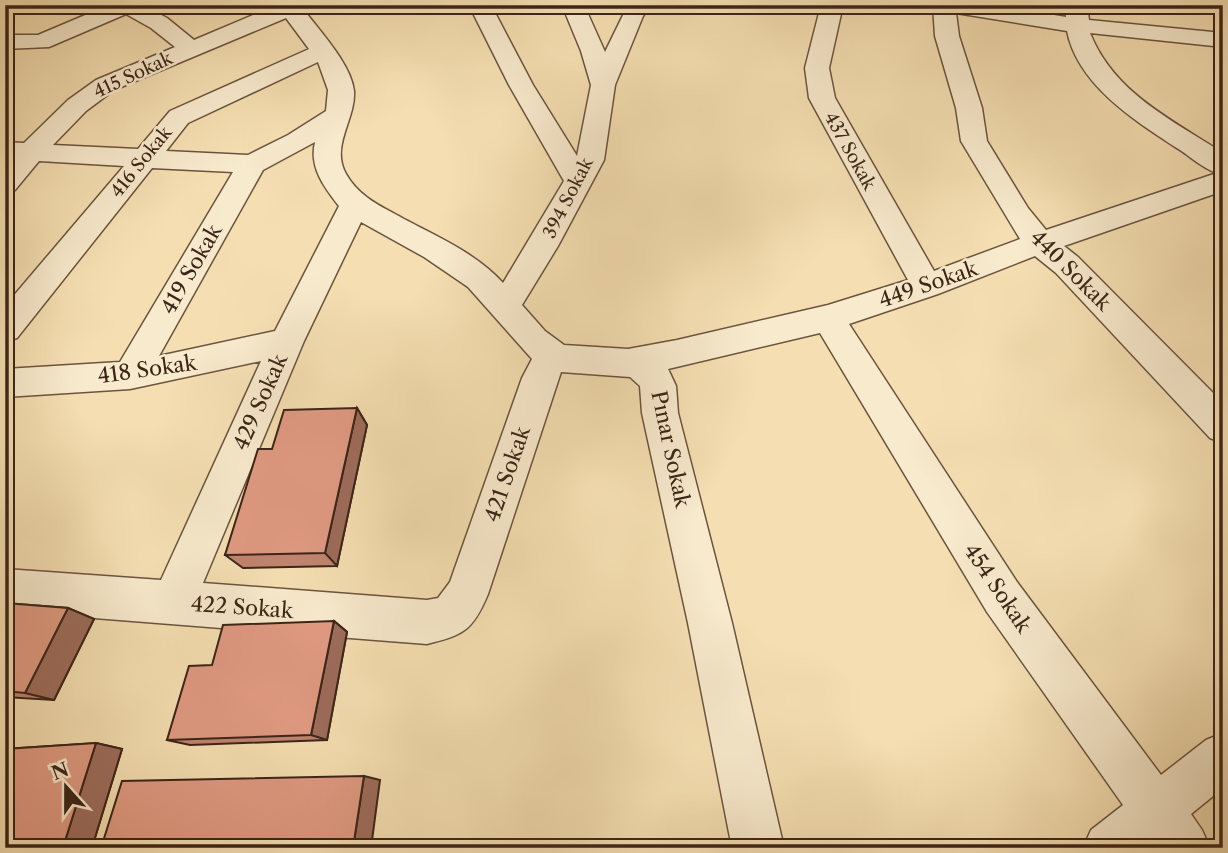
<svg xmlns="http://www.w3.org/2000/svg" width="1228" height="853" font-family="'Libre Caslon Text',serif">
	<style>
		.lines { fill: none; stroke-linecap: round; stroke-linejoin: round }
		.minor-casing { stroke: #6a543e; stroke-width: 3 }
		.minor { fill: #f8eacd; fill-rule: evenodd }
		.wall { fill: #c18470; stroke: #3b2518; stroke-width: 2 }
		.shaded-wall { fill: #9d6c5b; stroke: #3b2518; stroke-width: 2 }
		.building { fill: #e09a82; stroke: #3b2518; stroke-width: 2 }
		.labels { text-anchor: middle; dominant-baseline: central; stroke-width: 5; stroke-linejoin: round; paint-order: stroke }
		.far-street-label { font-size: 18px; fill: #3b2518; stroke: #f8eacd }
		.street-label { font-size: 21px; fill: #3b2518; stroke: #f8eacd }
	</style>
	<rect width="100%" height="100%" fill="#f5dfb2"/>
	<filter id="stains"><feTurbulence type="fractalNoise" baseFrequency=".00286" numOctaves="4"/><feColorMatrix values="0 0 0 0 .2 0 0 0 0 .09 0 0 0 0 .02 0 0 0 .5 -.17"/></filter>
	<radialGradient id="worn" r=".72"><stop offset=".6" stop-color="#630" stop-opacity="0"/><stop offset="1" stop-color="#630" stop-opacity=".3"/></radialGradient>
	<g class="lines">
		<defs>
			<g id="minor">
				<path d="M109 5H143L167 18 194 40 277 5H300C316 27 351 63 354 91 356 119 330 146 346 174 360 198 381 206 404 219 438 237 477 254 503 283L564 181 509 85 469 5H491L533 85 577 156 591 85 581 51 562 5H584L605 52 628 5H651L643 16 615 85 604 160 558 246 522 305 545 331 564 345 628 349 677 340 828 305 908 280 809 98 805 68 821 5H843L829 68 835 98 934 271 1020 239 961 141 956 108 935 36 933 5H994L1066 17 1065 5H1087L1089 20 1223 33V47L1090 33C1114 93 1172 120 1223 153V191L1064 246 1078 257 1223 403V443L1210 438 1056 273 1035 256 938 294 849 324 1017 582 1161 775 1206 740 1223 733V788L1191 814 1202 830 1210 848H1083L1091 830 1123 805 987 612 820 333 668 369 676 386 678 413 732 623 784 848H732L688 623 642 413 640 386 630 377 561 372 488 594C473 630 464 635 427 644L5 611V569L161 580 261 361 130 389 5 397V369L120 362 233 172 152 168 17 338 5 342V306L124 166 39 161 15 190 5 192V165L10 160H5V142L24 143 68 100 96 80 175 47 151 28 126 14 49 47 5 49V35H38ZM956 13 1067 31C1078 86 1137 122 1180 150 1192 158 1204 169 1217 173L1046 230 1028 208 987 141 982 108 959 36ZM286 18 309 49 170 111 138 149 53 145 86 111 114 90ZM318 62 328 90 326 111 288 135 248 155 166 151 188 123ZM315 142C309 167 324 187 339 206L275 331 159 356 263 170ZM361 222 424 257 468 287 532 359 522 378 450 582 438 598 427 600 203 583 304 341Z"/>
				<path d="M373 5H395V6L392 11H376Z"/>
			</g>
		</defs>
		<use href="#minor" class="minor-casing"/>
		<use href="#minor" class="minor"/>
	</g>
	<g class="wall">
		<path d="M357 408 367 425 337 566 243 568 225 555 272 449Z"/>
		<path d="M5 603 68 608 94 619 54 700 5 697Z"/>
		<path d="M334 621 347 632 327 740 190 745 167 740 212 665Z"/>
		<path d="M96 743 122 749 94 841 5 847V749Z"/>
	</g>
	<g class="shaded-wall">
		<path d="M357 408 367 425 337 566 325 553Z"/>
		<path d="M68 608 94 619 54 700 25 693Z"/>
		<path d="M334 621 347 632 327 740 311 735Z"/>
		<path d="M96 743 122 749 94 841H65Z"/>
		<path d="M364 776 380 780 371 848H353Z"/>
	</g>
	<g class="building">
		<path d="M357 408 325 553 225 555 258 449H272L284 410Z"/>
		<path d="M5 603 68 608 25 693 5 691Z"/>
		<path d="M334 621 311 735 167 740 189 666 212 665 223 625Z"/>
		<path d="M96 743 65 841 5 845V749Z"/>
		<path d="M364 776 353 848H101L122 781Z"/>
	</g>
	<g class="labels">
		<g class="far-street-label">
			<text transform="translate(133 75) rotate(-25)">415 Sokak</text>
			<text transform="translate(850 151) rotate(61)">437 Sokak</text>
			<text transform="translate(141 162) rotate(-51)">416 Sokak</text>
			<text transform="translate(568 198) rotate(-63)">394 Sokak</text>
		</g>
		<g class="street-label">
			<text transform="translate(191 269) rotate(-60)">419 Sokak</text>
			<text transform="translate(1071 270) rotate(45)">440 Sokak</text>
			<text transform="translate(928 284) rotate(-19)">449 Sokak</text>
			<text transform="translate(147 369) rotate(-8)">418 Sokak</text>
			<text transform="translate(260 402) rotate(-66)">429 Sokak</text>
			<text transform="translate(671 449) rotate(78)">Pınar Sokak</text>
			<text transform="translate(507 474) rotate(-71)">421 Sokak</text>
			<text transform="translate(998 588) rotate(56)">454 Sokak</text>
			<text transform="translate(242 607) rotate(4)">422 Sokak</text>
		</g>
	</g>
	<rect width="1228" height="853" fill="none" stroke="#f5dfb2" stroke-width="28"/>
	<rect x="7" y="7" width="1214" height="839" fill="none" stroke="#3b2518" stroke-width="3.5"/>
	<rect x="14" y="14" width="1200" height="825" fill="none" stroke="#3b2518" stroke-width="2"/>
	<g transform="translate(66 787) rotate(339)" stroke="#f8eacd" stroke-width="5" paint-order="stroke">
	<path d="M0-5L12 26L0 18L-12 26Z" fill="#3b2518"/>
	<text y="-10" font-size="19" font-weight="bold" text-anchor="middle" fill="#3b2518">N</text>
	</g>
	<rect width="100%" height="100%" filter="url(#stains)"/>
	<rect width="100%" height="100%" fill="url(#worn)"/>
</svg>
